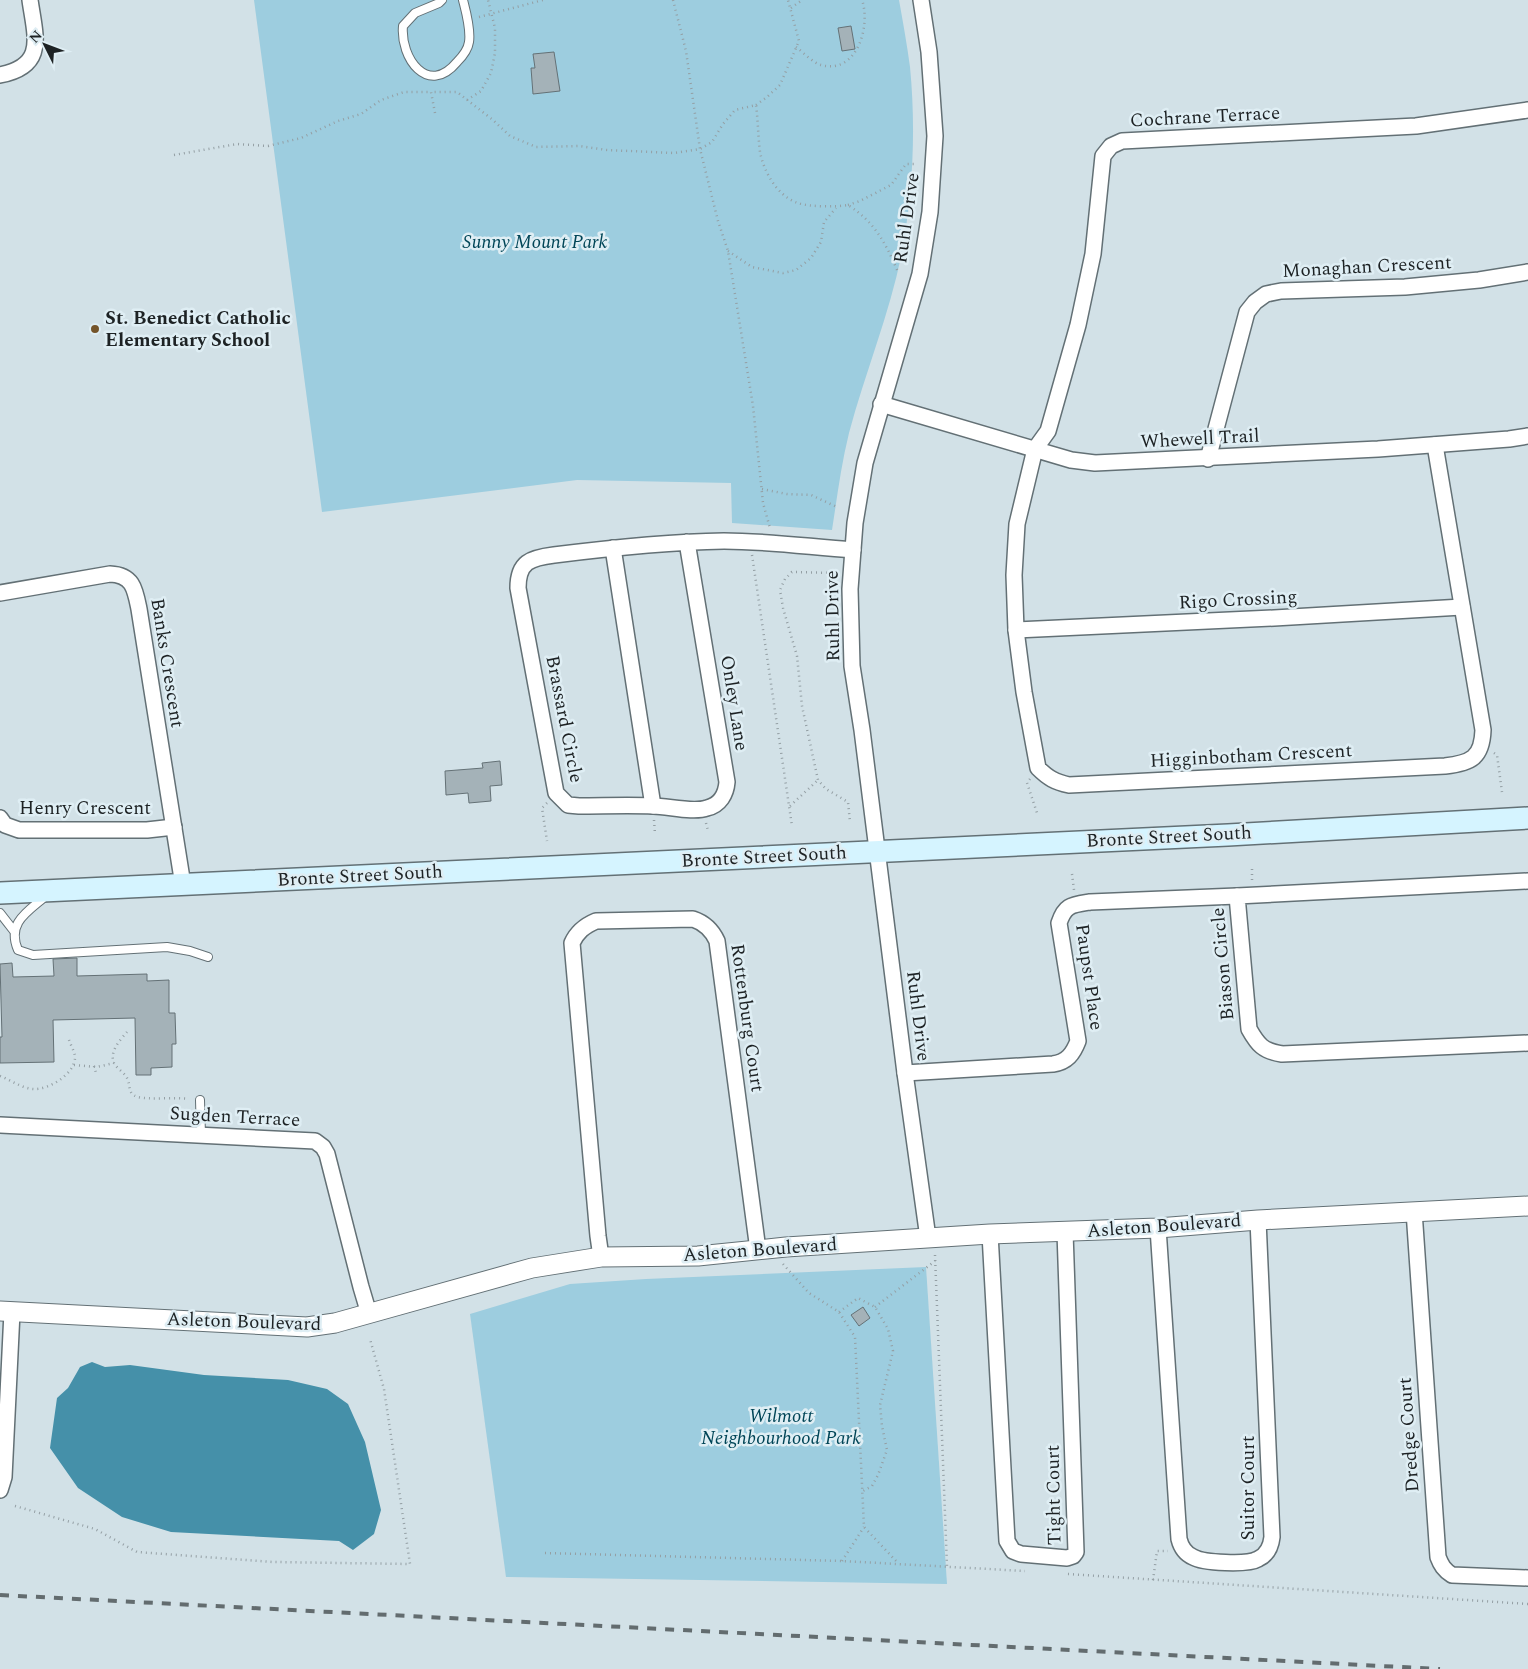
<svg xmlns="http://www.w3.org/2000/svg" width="1528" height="1669" font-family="Spectral,serif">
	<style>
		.green { fill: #9dcddf }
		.water { fill: #4590a9 }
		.building { fill: #a4b2b8; stroke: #647176 }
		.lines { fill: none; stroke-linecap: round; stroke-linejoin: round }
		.service-casing { stroke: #637075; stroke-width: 10 }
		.minor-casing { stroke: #637075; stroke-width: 18 }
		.tertiary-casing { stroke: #637075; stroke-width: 21 }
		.secondary-casing { stroke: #637075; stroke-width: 24 }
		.path { stroke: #949fa4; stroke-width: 2.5; stroke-dasharray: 1 4; stroke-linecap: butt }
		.service { stroke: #fff; stroke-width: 8 }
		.minor { stroke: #fff; stroke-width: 15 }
		.tertiary { stroke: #fff; stroke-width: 19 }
		.secondary { stroke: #d5f4ff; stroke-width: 21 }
		.rail { stroke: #636c6f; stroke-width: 4; stroke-dasharray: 9 9; stroke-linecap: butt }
		.poi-dot { fill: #74542a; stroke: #dfeef4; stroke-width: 2 }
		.labels { text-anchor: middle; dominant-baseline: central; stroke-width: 5; stroke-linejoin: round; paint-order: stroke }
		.street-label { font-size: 19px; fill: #1d2224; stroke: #dfeef4 }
		.park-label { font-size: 19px; font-style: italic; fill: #004557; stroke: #dfeef4 }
		.poi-label { font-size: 19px; font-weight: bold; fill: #1d2224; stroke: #dfeef4; text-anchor: start }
	</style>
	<rect width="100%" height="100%" fill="#d2e1e7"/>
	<g class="green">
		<path d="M254 0H899C903 22 907 45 910 67 916 129 913 191 902 252 890 313 865 373 849 433 841 465 837 498 832 530L732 523 731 483 577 480 322 512Z"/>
		<path d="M926 1267 947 1584 506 1577 470 1314 570 1284 646 1279Z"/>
	</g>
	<path class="water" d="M92 1362 105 1367 130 1365 204 1375 288 1380 327 1389 348 1404 365 1442 381 1510 374 1534 353 1550 339 1541 171 1532 122 1517 78 1488 50 1448 57 1398 68 1388 80 1367Z"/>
	<g class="building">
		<path d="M851 26 855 49 842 51 838 28Z"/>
		<path d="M554 52 560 91 533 94 531 68H535L533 54Z"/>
		<path d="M500 761 502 785 490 786 491 801 469 803 468 793 446 795 445 771 483 768 482 763Z"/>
		<path d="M77 958V976L147 974V981L169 980V1013H175L176 1044H172V1067L151 1068V1075H136L135 1018 53 1020 54 1062 0 1063V1037H2L0 964 12 963 13 977 54 976 53 959Z"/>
		<path d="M863 1307 870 1318 859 1326 851 1315Z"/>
	</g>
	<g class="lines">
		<defs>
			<g id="service">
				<path d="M442 0 439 3 415 13 403 26C400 58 428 97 457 62 462 57 468 49 469 42 471 29 466 12 463 0"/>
				<path d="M47 895C29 911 6 922 18 950L33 955 167 947 190 951 208 957"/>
				<path d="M0 913 14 931"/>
				<path d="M200 1100 201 1135"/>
			</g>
			<g id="minor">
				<path d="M921 0 929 52 935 136 930 212 920 274 865 463 855 523 850 589 852 666 862 730 905 1073 928 1238"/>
				<path d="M0 75C47 66 35 36 30 0"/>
				<path d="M881 404 1071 460 1095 463 1378 449 1509 439 1528 436"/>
				<path d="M1435 445 1483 730C1482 758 1471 763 1445 766L1069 785C1055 782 1048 778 1038 768L1024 692 1016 630 1014 575 1017 524 1035 449 1048 431 1078 325 1093 254 1103 156 1111 146 1122 141 1416 126 1528 110"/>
				<path d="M1208 459 1247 312 1255 302 1266 294 1281 291 1405 287 1479 280 1528 272"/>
				<path d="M687 542 727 782C726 794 720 805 707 808 693 813 668 806 653 806 628 805 603 806 579 806L568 805 556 793 518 588C518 562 530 558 554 555 610 548 667 542 724 541 767 541 810 547 853 550"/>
				<path d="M613 548 653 806"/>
				<path d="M0 593 110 574C133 575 135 589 139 609L183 885"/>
				<path d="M1016 630 1274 618 1462 607"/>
				<path d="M0 818 5 825 19 830H147L174 827"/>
				<path d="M1528 881 1237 896 1249 1029C1258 1045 1263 1051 1282 1054L1528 1043"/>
				<path d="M905 1073 1053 1064C1067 1062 1073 1054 1078 1041L1059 923C1065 905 1071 905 1090 902L1237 896"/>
				<path d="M0 1125 315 1141 323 1147 327 1154 361 1287 369 1314"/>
				<path d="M1414 1211 1438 1557C1441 1565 1444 1570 1452 1575L1528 1578"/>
				<path d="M1158 1228 1179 1539C1181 1547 1186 1554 1193 1557 1203 1563 1248 1565 1258 1559 1267 1555 1271 1546 1272 1537L1258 1220"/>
				<path d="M990 1234 1007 1541 1013 1551 1021 1554 1067 1558 1073 1556 1076 1552 1065 1232"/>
				<path d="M601 1257 598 1236 572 943C577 932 584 926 596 921L693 919C705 923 712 930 717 941L758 1250"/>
				<path d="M0 1490 4 1477 12 1312"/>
			</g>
			<path id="tertiary" d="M0 1311 307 1327 335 1323 532 1268 601 1257 698 1256 786 1247 990 1234 1158 1228 1258 1220 1528 1206"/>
			<path id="secondary" d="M0 893 1228 835 1528 818"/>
		</defs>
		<use href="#service" class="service-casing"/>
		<use href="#minor" class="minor-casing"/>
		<use href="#tertiary" class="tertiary-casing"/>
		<use href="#secondary" class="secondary-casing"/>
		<g class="path">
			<path d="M673 0 686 51 700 149 718 221 728 251 753 406 763 503 770 528"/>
			<path d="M791 8 802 0"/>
			<path d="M479 17 543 0"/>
			<path d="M796 47C803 52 813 63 821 65 857 75 871 26 862 0"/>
			<path d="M467 100 481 91 491 73 495 53V28L488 0"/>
			<path d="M756 105 767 97 780 85 799 41 788 0"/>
			<path d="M435 113 431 92H457L493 120 510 136 536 147 579 146 607 150 674 153 700 149 712 142 723 124 735 110 756 105C758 120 758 136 760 152 764 172 777 196 798 203 809 207 836 207 848 205 875 222 886 244 898 272"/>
			<path d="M174 155 237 144 268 146 301 138 338 121 361 114 381 100 404 92H431"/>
			<path d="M848 205 860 201 891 185 906 164H914"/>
			<path d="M728 251 752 267 783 273 796 270 811 258 821 242 824 222 836 208"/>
			<path d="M762 489 787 494 811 495 837 507"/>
			<path d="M752 555 792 826"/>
			<path d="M837 573 792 572 785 579 780 590 783 608 797 656 802 706 818 780 826 789 848 802 850 822"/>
			<path d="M1494 753 1497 755 1502 792"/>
			<path d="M1030 779 1027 783 1037 813"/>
			<path d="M547 803 542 808 547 841"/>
			<path d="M790 806 818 780"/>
			<path d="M654 820 655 834"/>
			<path d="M706 823 708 831"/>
			<path d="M1072 874 1074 890"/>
			<path d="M1252 880V865"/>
			<path d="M127 1032C120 1040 109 1052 114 1063 117 1069 124 1072 127 1078 131 1086 127 1094 138 1097 149 1100 175 1097 189 1099"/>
			<path d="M74 1065 97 1067 114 1063"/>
			<path d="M94 1066 96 1073"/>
			<path d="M0 1076C11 1080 21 1088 33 1089 48 1090 74 1075 75 1058 75 1052 71 1046 69 1040"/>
			<path d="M935 1255 947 1566"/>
			<path d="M783 1264 809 1293 839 1312 855 1337 864 1527 897 1562"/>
			<path d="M875 1307 935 1261"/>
			<path d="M839 1312 858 1298 875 1307 888 1329 893 1351 880 1405 882 1426 887 1450 878 1475 872 1486 863 1491"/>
			<path d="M15 1506 95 1529 137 1552 273 1562 410 1564 384 1389 370 1339"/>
			<path d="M545 1553 842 1561 1025 1571"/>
			<path d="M842 1561 864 1527"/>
			<path d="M1068 1574 1528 1604"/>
			<path d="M1153 1580 1157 1551H1168"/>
		</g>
		<use href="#service" class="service"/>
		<use href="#minor" class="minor"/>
		<use href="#tertiary" class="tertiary"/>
		<use href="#secondary" class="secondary"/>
		<path class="rail" d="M0 1595 1440 1669"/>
	</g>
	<circle class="poi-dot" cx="95" cy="329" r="5"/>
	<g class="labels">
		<g class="street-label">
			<text transform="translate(1205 117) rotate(-3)">Cochrane Terrace</text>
			<text transform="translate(907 218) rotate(-82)">Ruhl Drive</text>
			<text transform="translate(1367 267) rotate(-3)">Monaghan Crescent</text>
			<text transform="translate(1200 439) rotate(-3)">Whewell Trail</text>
			<text transform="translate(1238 600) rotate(-3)">Rigo Crossing</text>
			<text transform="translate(833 616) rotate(-91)">Ruhl Drive</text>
			<text transform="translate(167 663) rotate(81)">Banks Crescent</text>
			<text transform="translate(734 703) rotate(81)">Onley Lane</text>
			<text transform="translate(564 719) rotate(79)">Brassard Circle</text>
			<text transform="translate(1251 756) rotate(-3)">Higginbotham Crescent</text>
			<text x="85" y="808">Henry Crescent</text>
			<text transform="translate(1169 837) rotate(-3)">Bronte Street South</text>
			<text transform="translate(764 857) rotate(-3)">Bronte Street South</text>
			<text transform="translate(360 876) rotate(-3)">Bronte Street South</text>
			<text transform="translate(1223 964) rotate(-95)">Biason Circle</text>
			<text transform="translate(1089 977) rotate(82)">Paupst Place</text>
			<text transform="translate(918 1016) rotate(83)">Ruhl Drive</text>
			<text transform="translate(747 1018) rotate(82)">Rottenburg Court</text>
			<text transform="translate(235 1117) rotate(3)">Sugden Terrace</text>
			<text transform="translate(1164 1226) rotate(-4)">Asleton Boulevard</text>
			<text transform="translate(760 1250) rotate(-4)">Asleton Boulevard</text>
			<text transform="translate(244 1322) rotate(2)">Asleton Boulevard</text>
			<text transform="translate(1409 1435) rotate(-94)">Dredge Court</text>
			<text transform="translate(1248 1488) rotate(-90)">Suitor Court</text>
			<text transform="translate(1054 1495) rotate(-91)">Tight Court</text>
		</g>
		<g class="park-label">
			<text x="535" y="242">Sunny Mount Park</text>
			<text x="781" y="1416">Wilmott<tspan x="781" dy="22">Neighbourhood Park</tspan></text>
		</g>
		<g class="poi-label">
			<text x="105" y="318">St. Benedict Catholic<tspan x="105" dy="22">Elementary School</tspan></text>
		</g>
	</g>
	<g transform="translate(45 45) rotate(312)" stroke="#dfeef4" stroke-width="4" paint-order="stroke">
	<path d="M0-4L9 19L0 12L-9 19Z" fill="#1d2224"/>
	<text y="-8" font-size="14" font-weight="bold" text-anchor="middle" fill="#1d2224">N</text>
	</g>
</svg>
